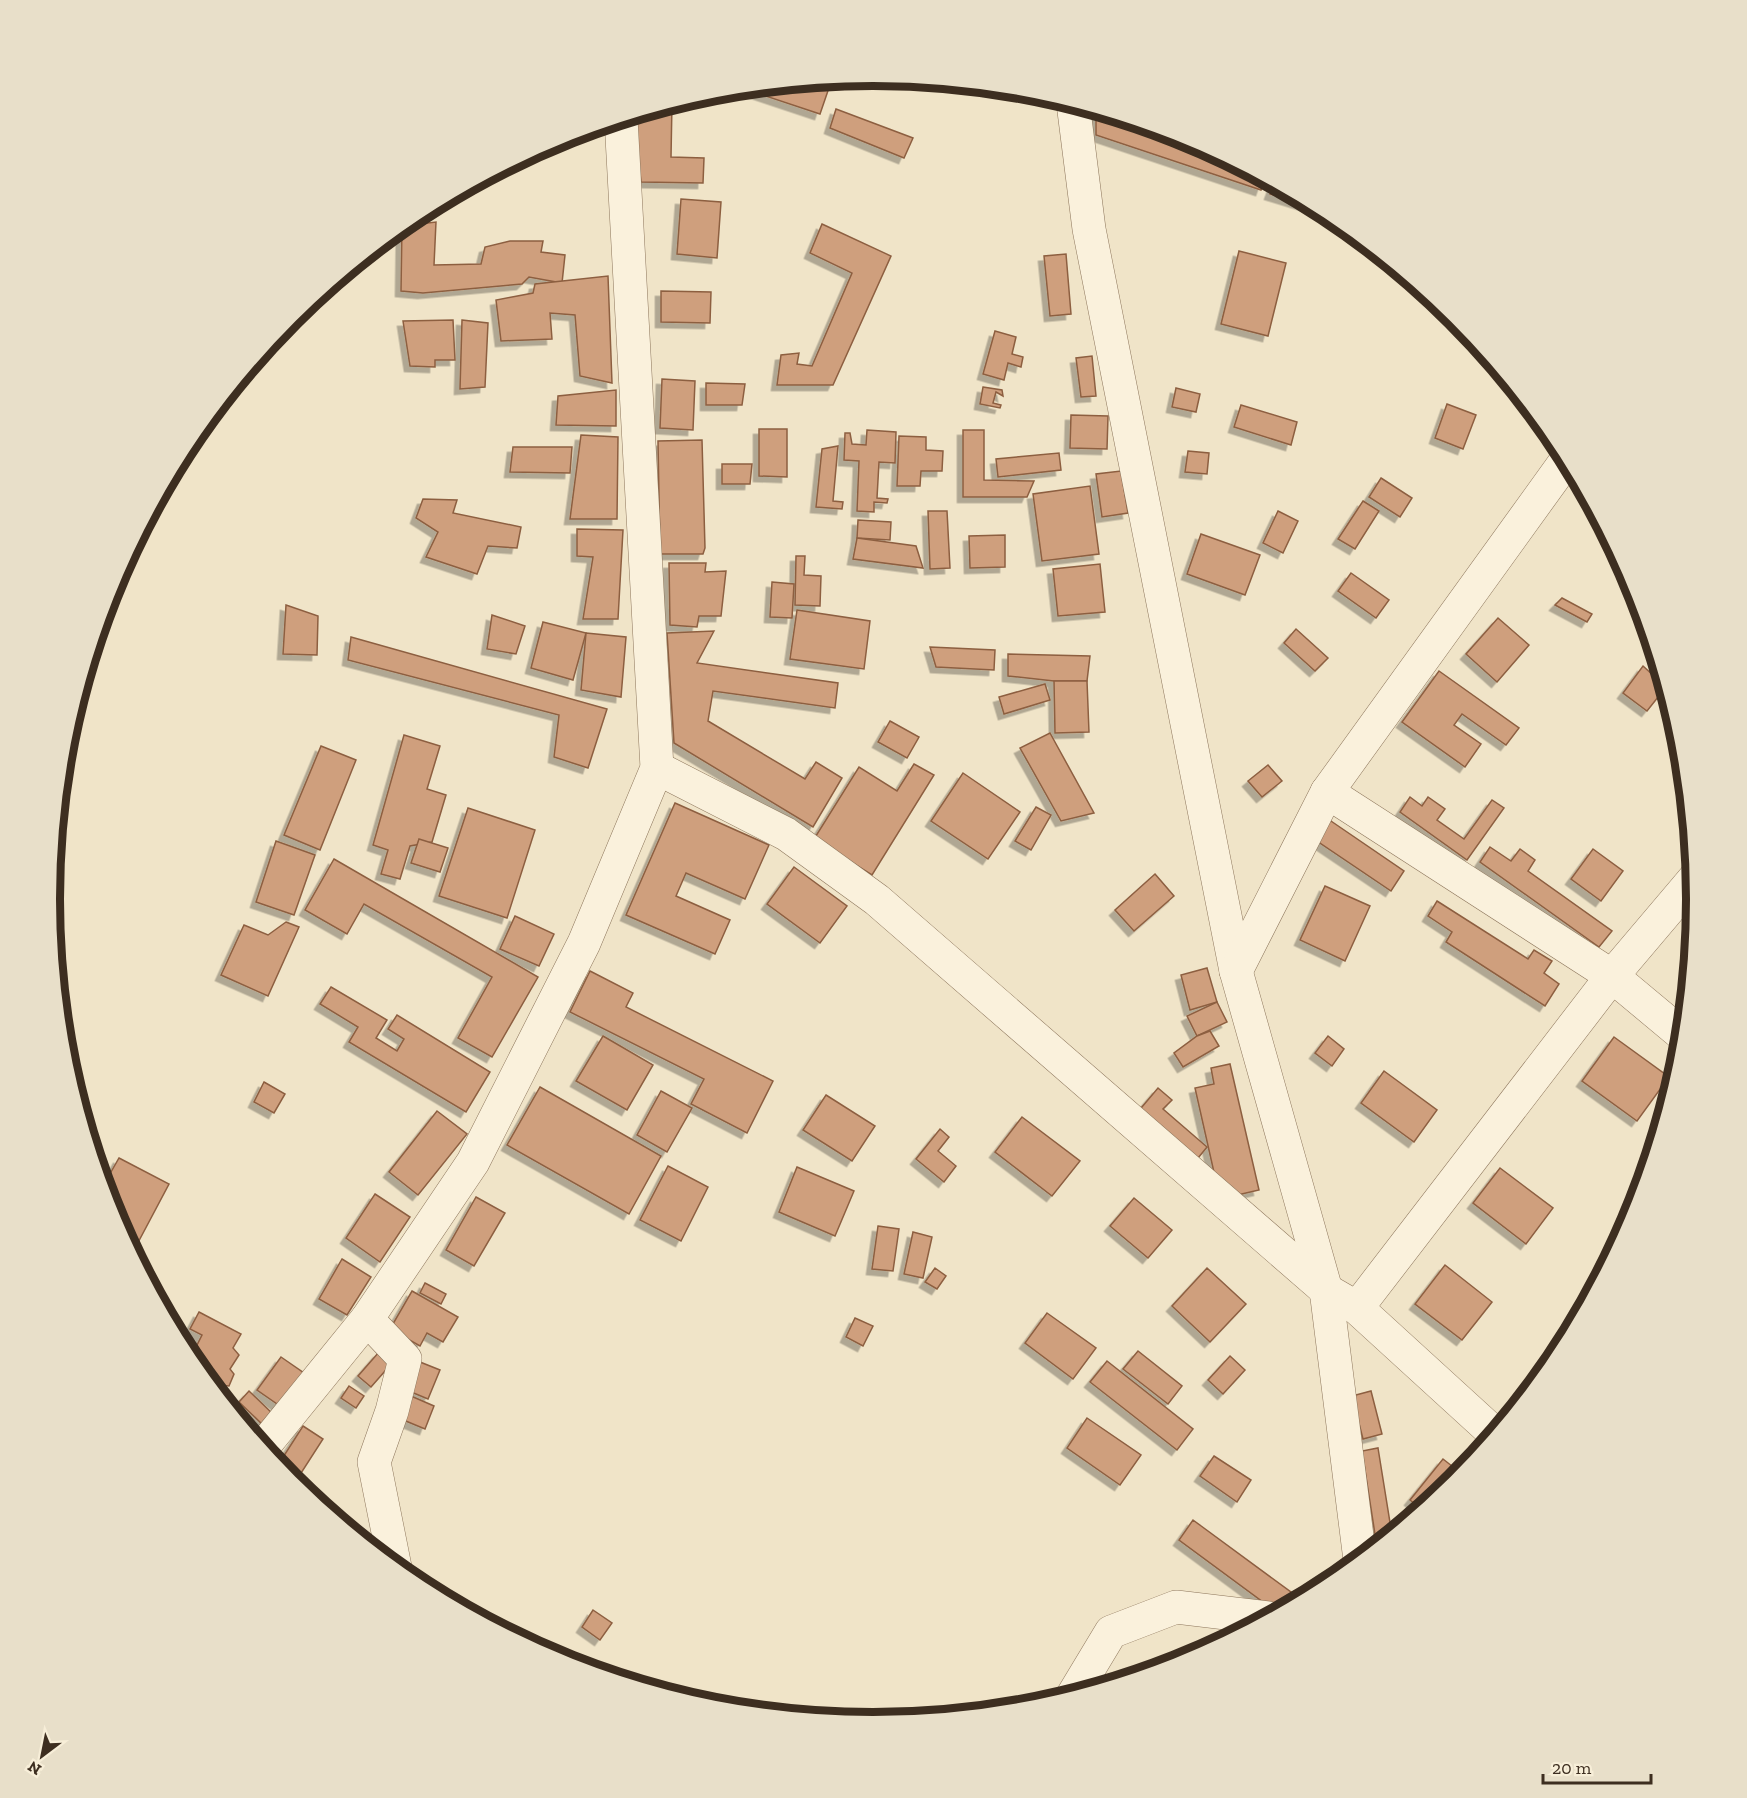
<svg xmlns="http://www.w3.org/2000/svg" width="1747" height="1798" font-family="'Zilla Slab',serif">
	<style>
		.building { fill: #cf9f7d; stroke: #8d5f41; stroke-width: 1.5; filter: url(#shadow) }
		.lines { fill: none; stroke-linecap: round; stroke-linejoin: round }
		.street-casing { stroke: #8d765c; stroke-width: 34 }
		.street { stroke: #faf1dc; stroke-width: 33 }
		.rim { fill: none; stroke: #3d2e20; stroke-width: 8 }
	</style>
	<defs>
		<filter id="shadow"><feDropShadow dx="-5.5" dy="5.5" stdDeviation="0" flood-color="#0004"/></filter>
	</defs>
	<rect width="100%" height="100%" fill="#f0e4c8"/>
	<g class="building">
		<path d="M832 79 820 114 742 88Z"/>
		<path d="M672 103 671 157 704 158 703 183 641 182 633 115Z"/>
		<path d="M836 109 913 138 904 158 830 128Z"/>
		<path d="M1096 110 1189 138 1265 179 1261 190 1096 135Z"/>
		<path d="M1274 183 1326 211 1270 194Z"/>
		<path d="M681 199 721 202 717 258 677 254Z"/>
		<path d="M436 222 434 265 481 264 485 247 510 241H543L541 252 565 255 562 283 529 277 522 284 423 293 401 291 402 226Z"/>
		<path d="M822 224 891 256 833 385H777L781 355 799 353 797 364 812 366 852 273 810 253Z"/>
		<path d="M1239 251 1286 263 1268 336 1221 324Z"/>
		<path d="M1066 254 1071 314 1050 316 1044 256Z"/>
		<path d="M608 276 612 383 580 376 575 315 550 313 552 339 501 341 496 300 533 293 535 284Z"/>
		<path d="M661 291 711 292 710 323 661 322Z"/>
		<path d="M453 320 455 360H435V367L410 366 403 321Z"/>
		<path d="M462 320 488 323 485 387 460 389Z"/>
		<path d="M995 331 1016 337 1012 354 1023 357 1021 367 1008 363 1004 380 983 374Z"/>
		<path d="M1092 356 1096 396 1081 397 1076 358Z"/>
		<path d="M662 379 695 381 693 430 660 428Z"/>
		<path d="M706 383 745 384 742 405H706Z"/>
		<path d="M983 387 1002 390 1003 396 996 392 993 403 1001 405 1000 408 980 404Z"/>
		<path d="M1176 388 1200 394 1196 412 1172 407Z"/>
		<path d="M616 390V426L556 425 558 396Z"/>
		<path d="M1447 404 1476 415 1463 449 1435 438Z"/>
		<path d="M1241 405 1297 422 1291 445 1234 427Z"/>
		<path d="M1071 415 1108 416 1107 449 1070 448Z"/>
		<path d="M759 429H787V477L759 476Z"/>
		<path d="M867 430 896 432 895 463 879 462 877 498 888 499 887 503 874 502V512L857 511 859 461 844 460 845 433H850L852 444 866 445Z"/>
		<path d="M963 430H984V480L1034 481 1027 497H963Z"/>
		<path d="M581 435 618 437 617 519H570Z"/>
		<path d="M899 436 926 437V450L943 451 942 471H921L920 486H897Z"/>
		<path d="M702 440 705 548 703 554H660L658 441Z"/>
		<path d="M838 446 833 501 843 502 842 509 816 507 822 449Z"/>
		<path d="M513 447H572L570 473 510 472Z"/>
		<path d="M1188 451 1209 453 1207 474 1185 472Z"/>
		<path d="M1059 453 1061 470 998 477 996 459Z"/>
		<path d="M722 464H752L750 484H722Z"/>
		<path d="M1121 471 1128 513 1102 517 1096 474Z"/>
		<path d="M1381 478 1412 498 1400 517 1369 497Z"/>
		<path d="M1090 486 1099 554 1042 561 1033 494Z"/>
		<path d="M423 499 457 500 453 513 521 527 517 548 488 546 477 574 426 557 438 532 416 518Z"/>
		<path d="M1363 501 1379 511 1355 549 1338 539Z"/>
		<path d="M928 511H947L950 568 930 569Z"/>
		<path d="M1278 511 1298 521 1283 553 1263 543Z"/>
		<path d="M858 520 891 522 890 540 857 538Z"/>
		<path d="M577 529 623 530 618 619H583L593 557 577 556Z"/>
		<path d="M1201 534 1260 555 1245 595 1187 574Z"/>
		<path d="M1005 535V567L970 568 969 536Z"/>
		<path d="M857 538 916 546 923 568 853 559Z"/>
		<path d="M796 556H805L804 575 821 576 820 606 795 605Z"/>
		<path d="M669 563H706L705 572 726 571 721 616H699L697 627 670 625Z"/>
		<path d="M1100 564 1105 612 1058 616 1053 569Z"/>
		<path d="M1351 573 1389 600 1376 618 1338 591Z"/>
		<path d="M772 582 794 584 792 618 770 617Z"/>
		<path d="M1562 598 1592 614 1587 622 1555 605Z"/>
		<path d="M286 605 318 616 317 655 283 654Z"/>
		<path d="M797 610 870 621 864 669 790 659Z"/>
		<path d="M492 615 525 626 516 654 487 649Z"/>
		<path d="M1498 618 1529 645 1497 682 1466 654Z"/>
		<path d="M543 622 586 633 573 680 531 668Z"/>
		<path d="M1296 629 1328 658 1315 671 1284 643Z"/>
		<path d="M714 631 697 663 838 683 835 708 713 691 708 721 805 779 816 762 842 778 813 827 674 743 667 633Z"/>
		<path d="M586 633 626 637 621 697 581 690Z"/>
		<path d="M351 637 607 709 588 768 554 757 559 715 348 660Z"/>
		<path d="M930 647 995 650 994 670 936 667Z"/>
		<path d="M1008 654 1090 656 1087 681H1054L1008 676Z"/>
		<path d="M1643 666 1666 687 1647 711 1623 693Z"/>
		<path d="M1439 671 1519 728 1506 745 1462 714 1454 725 1481 744 1465 767 1402 722Z"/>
		<path d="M1054 681H1087L1089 732 1055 733Z"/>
		<path d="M1045 684 1050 700 1004 714 999 697Z"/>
		<path d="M890 721 919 737 907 758 878 742Z"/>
		<path d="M1050 733 1094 813 1061 821 1020 748Z"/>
		<path d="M404 735 440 746 427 789 446 795 432 842 410 846 400 879 381 874 388 850 373 845Z"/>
		<path d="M321 746 356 760 320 850 284 835Z"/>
		<path d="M914 764 934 775 872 875 814 839 859 767 897 791Z"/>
		<path d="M1268 765 1282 781 1262 797 1248 781Z"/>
		<path d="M963 773 1020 812 988 859 931 821Z"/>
		<path d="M1410 797 1422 806 1428 797 1445 809 1437 820 1464 839 1492 800 1504 808 1467 860 1400 812Z"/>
		<path d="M675 803 769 845 745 899 686 873 676 896 730 920 715 954 626 915Z"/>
		<path d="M1036 807 1051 815 1031 850 1015 841Z"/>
		<path d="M468 808 535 830 507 918 439 896Z"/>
		<path d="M1328 819 1404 871 1391 891 1314 839Z"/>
		<path d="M419 839 448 848 440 872 411 863Z"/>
		<path d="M276 841 315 855 294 915 256 902Z"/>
		<path d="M1490 847 1511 861 1520 849 1535 860 1528 871 1612 931 1599 947 1480 862Z"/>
		<path d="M1593 849 1623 871 1601 901 1571 879Z"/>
		<path d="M334 859 538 977 492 1057 458 1038 492 977 364 904 347 934 305 910Z"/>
		<path d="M794 867 847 906 820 943 767 904Z"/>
		<path d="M1155 874 1174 896 1134 931 1115 910Z"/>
		<path d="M1325 886 1370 906 1345 961 1300 940Z"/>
		<path d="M1437 901 1528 959 1534 950 1552 961 1544 973 1559 984 1545 1006 1446 942 1452 932 1428 916Z"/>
		<path d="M515 916 554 934 539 966 500 949Z"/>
		<path d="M286 922 299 927 268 996 221 975 244 925 268 935Z"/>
		<path d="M1207 968 1217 1002 1190 1010 1181 975Z"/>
		<path d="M590 971 633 993 626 1007 773 1081 747 1133 691 1104 704 1079 570 1012Z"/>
		<path d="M331 987 387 1020 376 1038 397 1051 404 1039 388 1029 397 1015 490 1072 466 1112 349 1042 358 1027 320 1004Z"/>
		<path d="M1217 1002 1227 1022 1197 1036 1187 1016Z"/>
		<path d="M1210 1031 1219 1046 1183 1067 1174 1053 1197 1036Z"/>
		<path d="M603 1036 653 1065 627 1110 576 1081Z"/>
		<path d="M1328 1036 1344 1049 1332 1066 1315 1053Z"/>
		<path d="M1614 1037 1669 1077 1637 1121 1582 1081Z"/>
		<path d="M1230 1064 1259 1190 1220 1199 1195 1088 1214 1084 1211 1068Z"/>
		<path d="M1384 1071 1437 1110 1414 1142 1361 1103Z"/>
		<path d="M264 1082 285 1094 274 1113 254 1102Z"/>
		<path d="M540 1087 661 1156 629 1214 507 1145Z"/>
		<path d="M1158 1088 1172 1100 1163 1109 1207 1147 1194 1163 1136 1114Z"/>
		<path d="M661 1091 692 1108 667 1152 637 1135Z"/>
		<path d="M826 1095 875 1126 852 1161 803 1130Z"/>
		<path d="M437 1111 467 1134 418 1195 389 1172Z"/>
		<path d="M1022 1117 1080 1161 1052 1196 995 1152Z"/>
		<path d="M940 1129 949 1137 938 1151 956 1166 944 1182 916 1159Z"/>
		<path d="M119 1158 169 1184 133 1252 114 1218 117 1213 111 1209 103 1186Z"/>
		<path d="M668 1166 708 1187 681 1241 640 1220Z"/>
		<path d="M797 1167 854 1191 835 1236 779 1212Z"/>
		<path d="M1500 1168 1553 1208 1526 1244 1473 1203Z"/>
		<path d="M375 1194 410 1217 380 1262 346 1238Z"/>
		<path d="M476 1197 505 1213 474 1266 446 1250Z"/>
		<path d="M1134 1198 1172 1230 1148 1258 1110 1226Z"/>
		<path d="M878 1226 899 1229 893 1271 872 1269Z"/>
		<path d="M913 1232 932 1237 923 1278 904 1274Z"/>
		<path d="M342 1259 371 1277 347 1315 319 1299Z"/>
		<path d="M1445 1265 1492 1302 1462 1340 1415 1304Z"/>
		<path d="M935 1268 946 1276 937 1289 925 1282Z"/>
		<path d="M1207 1268 1246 1304 1210 1342 1172 1306Z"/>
		<path d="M425 1283 446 1294 441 1304 420 1293Z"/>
		<path d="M412 1291 458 1317 443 1342 427 1333 420 1346 390 1329Z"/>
		<path d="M199 1312 241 1334 233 1348 239 1355 230 1369 234 1374 229 1386 219 1385 216 1390 190 1359 202 1335 190 1329Z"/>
		<path d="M1047 1313 1096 1348 1073 1379 1025 1343Z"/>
		<path d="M855 1318 873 1326 863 1346 846 1337Z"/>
		<path d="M1138 1351 1182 1386 1168 1404 1123 1369Z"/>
		<path d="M379 1352 392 1363 371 1387 358 1376Z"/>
		<path d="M1230 1356 1245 1370 1223 1394 1208 1380Z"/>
		<path d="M281 1357 304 1373 280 1406 257 1390Z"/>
		<path d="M415 1360 440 1370 428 1399 404 1389Z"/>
		<path d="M1107 1361 1193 1429 1177 1450 1090 1382Z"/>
		<path d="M349 1386 364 1396 356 1408 341 1398Z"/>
		<path d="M249 1391 274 1415 264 1426 239 1402Z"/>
		<path d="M1371 1391 1382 1434 1363 1439 1352 1396Z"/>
		<path d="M411 1396 434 1406 425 1429 401 1419Z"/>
		<path d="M1087 1418 1141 1455 1120 1485 1067 1448Z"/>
		<path d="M303 1426 323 1439 294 1484 278 1465Z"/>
		<path d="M1378 1448 1392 1535 1377 1547 1362 1451Z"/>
		<path d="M1214 1456 1251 1480 1237 1502 1200 1476Z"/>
		<path d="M1443 1459 1462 1474 1422 1510 1410 1500Z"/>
		<path d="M1193 1520 1295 1595 1285 1609 1278 1613 1179 1540Z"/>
		<path d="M593 1610 612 1623 600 1640 582 1627Z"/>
	</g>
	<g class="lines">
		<defs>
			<g id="street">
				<path d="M1073 103 1089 229 1236 971 1326 1290 1360 1560"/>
				<path d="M657 768 786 834 877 900 1326 1290 1357 1308 1495 1434"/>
				<path d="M1327 792 1568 458"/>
				<path d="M1236 971 1327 792 1612 976 1684 1036"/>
				<path d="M1357 1308 1612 976 1695 878"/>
				<path d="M367 1319 405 1359 392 1411 374 1462 395 1567"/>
				<path d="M263 1447 367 1319 473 1162 584 943 657 768 621 119"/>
				<path d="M1073 1695 1111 1632 1176 1607 1268 1618"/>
			</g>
		</defs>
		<use href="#street" class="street-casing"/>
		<use href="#street" class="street"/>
	</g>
	<path d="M0 0H1747V1798H0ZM60 899a813 813 0 1 1 1626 0a813 813 0 1 1-1626 0Z" fill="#e8dfc9" fill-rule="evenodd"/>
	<path class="rim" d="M60 899a813 813 0 1 1 1626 0a813 813 0 1 1-1626 0Z"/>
	<g transform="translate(42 1756) rotate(212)" stroke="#f7eed8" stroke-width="4.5" paint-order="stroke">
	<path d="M0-4.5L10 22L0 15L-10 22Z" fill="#3d2e20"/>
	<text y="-9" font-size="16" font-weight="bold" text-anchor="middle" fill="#3d2e20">N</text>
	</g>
	<path d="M1543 1774v9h108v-9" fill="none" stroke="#3d2e20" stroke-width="3"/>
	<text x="1552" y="1774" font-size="18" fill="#3d2e20" stroke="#f7eed8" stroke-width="4.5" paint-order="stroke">20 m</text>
</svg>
